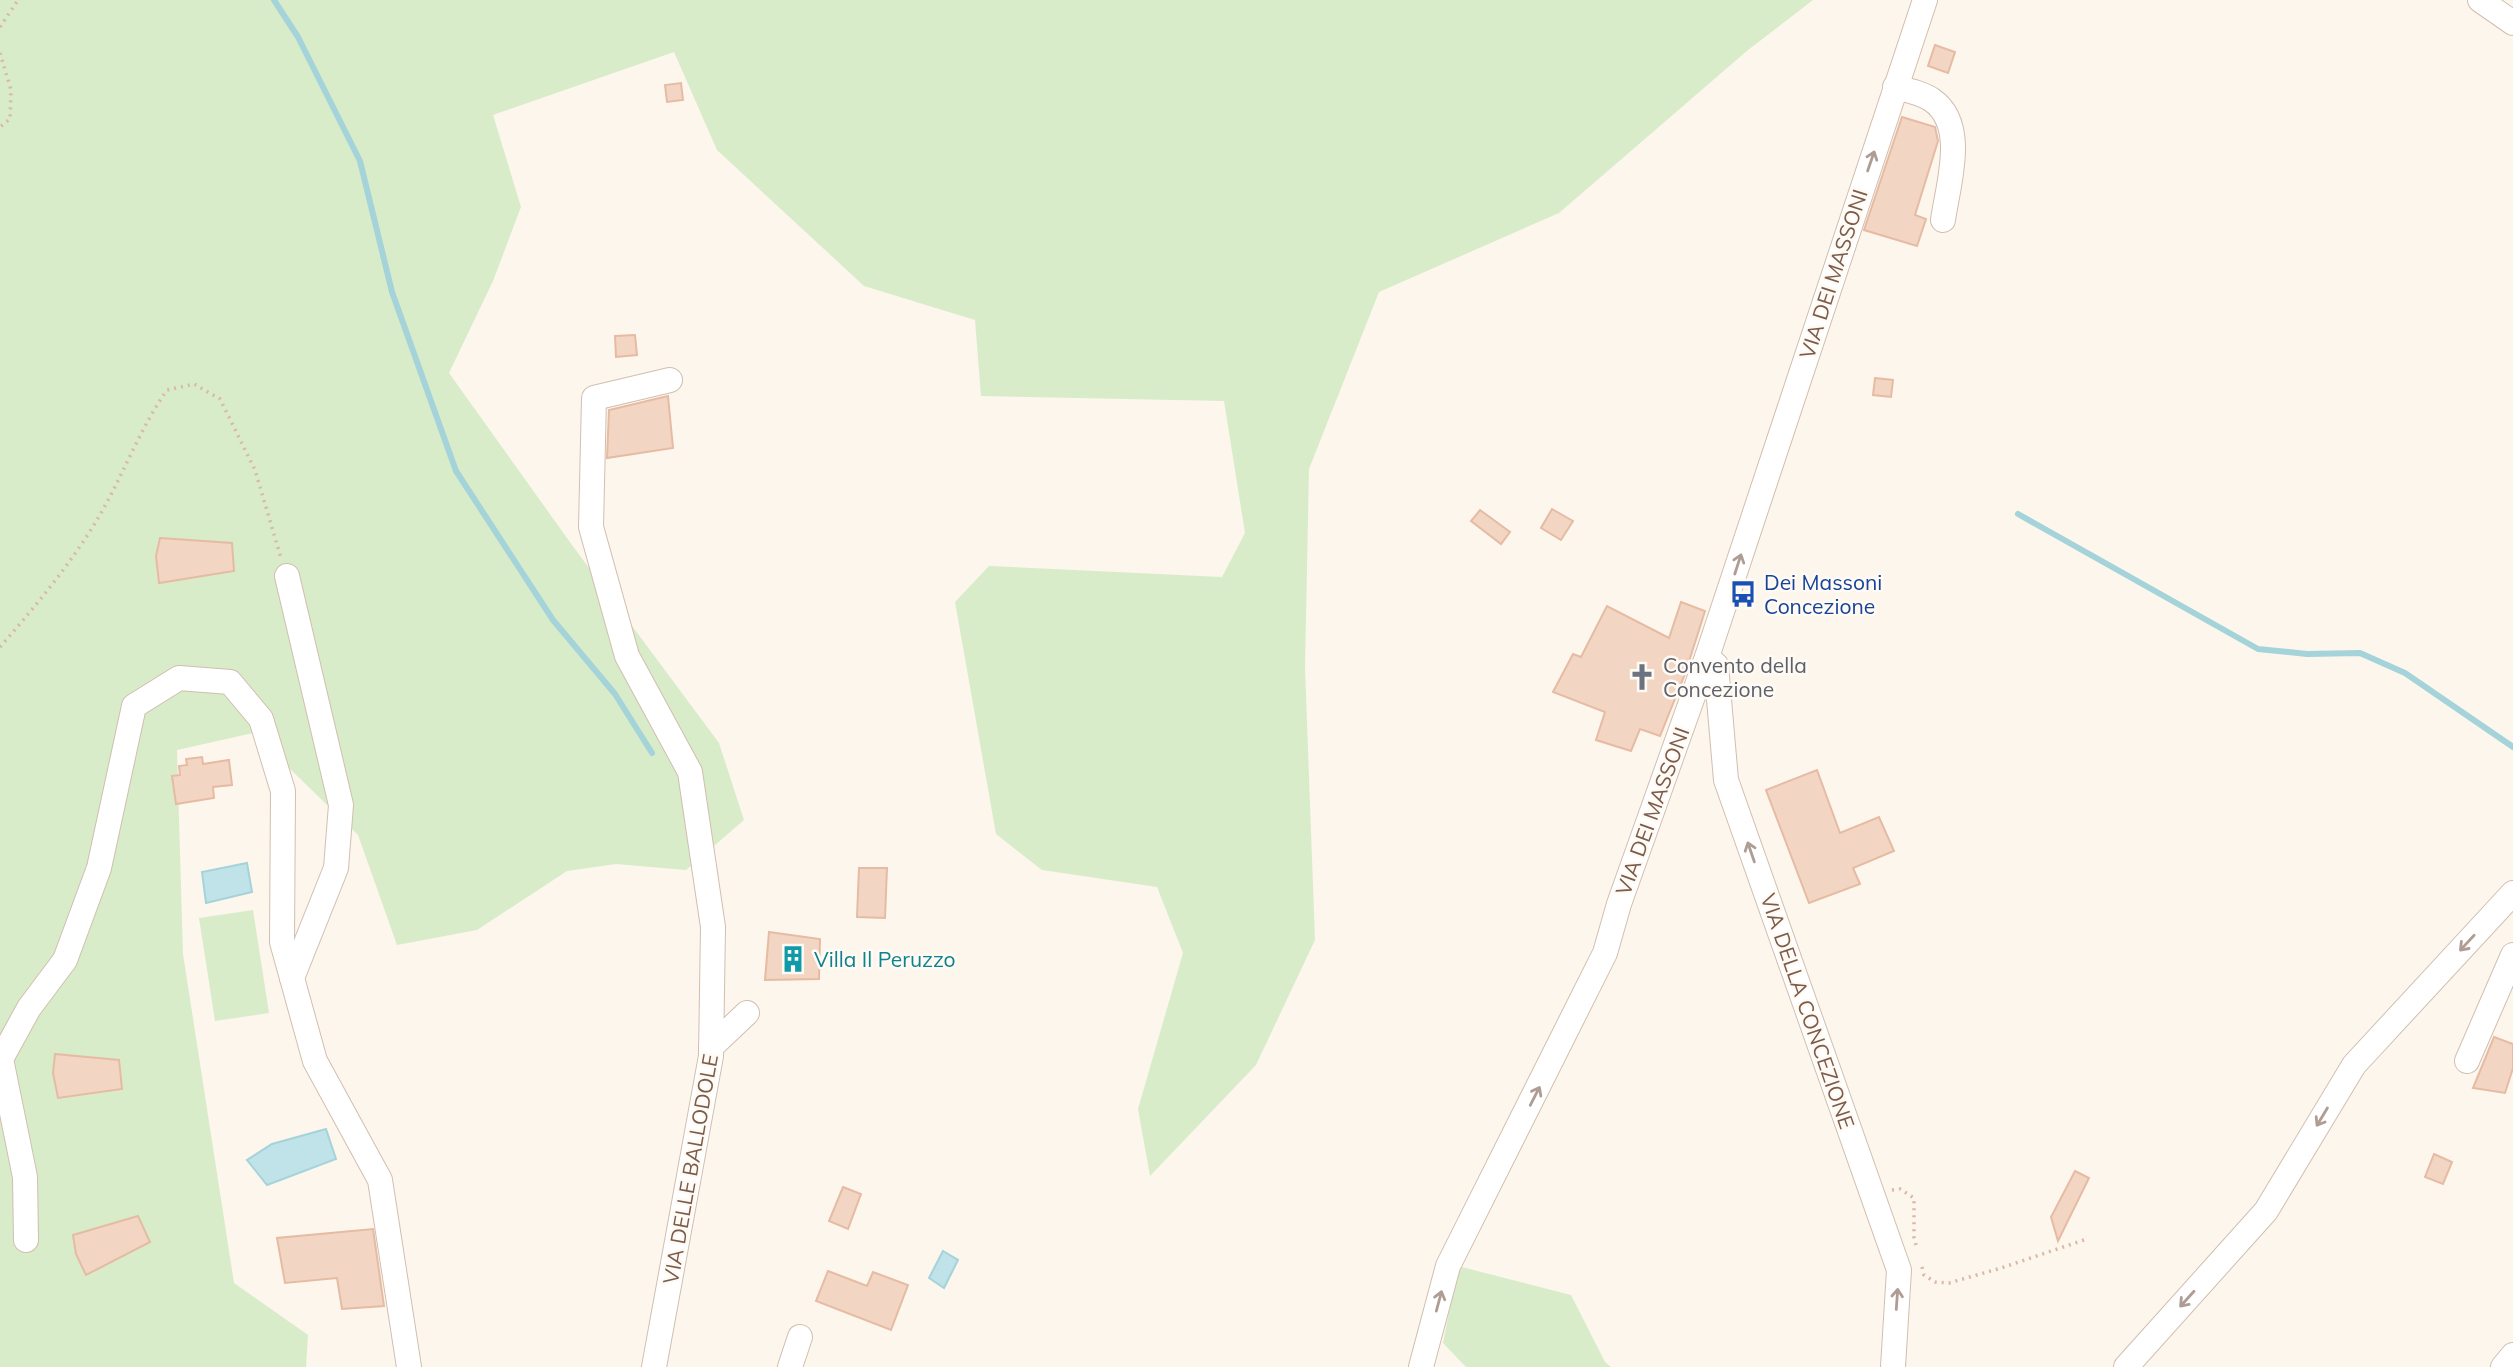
<svg xmlns="http://www.w3.org/2000/svg" width="2513" height="1367" font-family="Mulish,sans-serif">
	<style>
		.green { fill: #d8ecc9 }
		.water { fill: #bfe3e8; stroke: #a5d3da; stroke-width: 2 }
		.lines { fill: none; stroke-linecap: round; stroke-linejoin: round }
		.stream { stroke: #a5d3da; stroke-width: 6 }
		.building { fill: #f3d5c3; stroke: #e6bba3; stroke-width: 2 }
		.minor-casing { stroke: #d1beb0; stroke-width: 26 }
		.path { stroke: #d9b8a5; stroke-width: 3.5; stroke-dasharray: 2 5; stroke-linecap: butt }
		.minor { stroke: #fff; stroke-width: 24 }
		.oneway { stroke: #af9d94 }
		.labels { text-anchor: middle; dominant-baseline: central; stroke-width: 5; stroke-linejoin: round; paint-order: stroke }
		.street-label { font-size: 21px; fill: #7a5c4d; stroke: #fffaf3 }
		.transit-label { font-size: 21px; fill: #164399; stroke: #fffaf3; text-anchor: start }
		.worship-label { font-size: 21px; fill: #5b616d; stroke: #fffaf3; text-anchor: start }
		.culture-label { font-size: 21px; fill: #0d838f; stroke: #fffaf3; text-anchor: start }
	</style>
	<rect width="100%" height="100%" fill="#fdf6ec"/>
	<g class="green">
		<path d="M0 0H1813L1748 50 1559 213 1379 292 1309 469 1305 667 1315 940 1256 1065 1150 1176 1138 1109 1183 953 1157 887 1042 870 996 834 955 602 989 566 1222 577 1245 533 1224 401 981 396 975 320 864 286 717 150 674 52 493 115 521 207 493 281 449 373 572 545 719 743 744 820 686 870 616 864 567 871 477 930 397 945 358 835 253 733 177 750 183 954 234 1283 308 1335 306 1367H0Z"/>
		<path d="M253 910 269 1013 215 1021 199 918Z"/>
		<path d="M1458 1266 1571 1295 1605 1362 1611 1367H1466L1443 1343Z"/>
	</g>
	<g class="water">
		<path d="M247 863 252 892 206 903 202 872Z"/>
		<path d="M326 1129 336 1159 267 1185 247 1160 272 1144Z"/>
		<path d="M943 1251 958 1260 944 1288 929 1278Z"/>
	</g>
	<g class="lines">
		<g class="stream">
			<path d="M274 0 298 37 360 161 392 292 456 471 553 620 615 694 652 753"/>
			<path d="M2018 514 2258 649 2307 654 2360 653 2405 673 2513 747"/>
		</g>
	</g>
	<g class="building">
		<path d="M1935 45 1955 52 1948 73 1928 66Z"/>
		<path d="M681 83 683 100 667 102 665 85Z"/>
		<path d="M1902 117 1935 127 1938 141 1915 215 1926 219 1917 246 1864 230Z"/>
		<path d="M635 335 637 355 616 357 615 336Z"/>
		<path d="M1875 378 1893 380 1891 397 1873 395Z"/>
		<path d="M668 396 673 448 607 458 609 410Z"/>
		<path d="M1552 509 1573 521 1561 540 1541 528Z"/>
		<path d="M1480 510 1510 532 1501 544 1471 521Z"/>
		<path d="M160 538 232 543 234 571 159 583 156 556Z"/>
		<path d="M1681 602 1705 611 1685 674 1660 736 1640 729 1631 751 1596 740 1605 712 1553 692 1573 654 1581 657 1607 606 1669 638Z"/>
		<path d="M202 757 203 764 229 760 232 785 213 787 214 798 176 804 172 776 180 775 179 766 187 765 186 759Z"/>
		<path d="M1817 770 1840 833 1879 817 1894 851 1853 868 1860 884 1809 903 1766 790Z"/>
		<path d="M859 868H887L885 918 857 917Z"/>
		<path d="M769 932 820 939 819 979 765 980Z"/>
		<path d="M2494 1037 2513 1044V1068L2505 1093 2473 1088Z"/>
		<path d="M55 1054 119 1060 122 1089 58 1098 53 1073Z"/>
		<path d="M2434 1154 2452 1162 2443 1184 2425 1177Z"/>
		<path d="M2075 1171 2089 1178 2058 1241 2051 1217Z"/>
		<path d="M843 1187 861 1194 848 1229 829 1221Z"/>
		<path d="M138 1216 150 1242 86 1275 76 1254 73 1235Z"/>
		<path d="M373 1229 384 1306 342 1309 337 1278 285 1283 277 1238Z"/>
		<path d="M828 1271 867 1286 873 1272 908 1285 891 1330 816 1301Z"/>
	</g>
	<g class="lines">
		<defs>
			<g id="minor">
				<path d="M2480 0 2513 23"/>
				<path d="M1895 87C1907 90 1922 93 1932 100 1968 125 1948 184 1943 220"/>
				<path d="M287 576 341 805 336 868 292 978"/>
				<path d="M1707 657 1716 665 1726 780 1899 1270 1893 1367"/>
				<path d="M711 1047 747 1013"/>
				<path d="M2467 1061 2513 955"/>
				<path d="M26 1240 25 1177 1 1059 29 1008 65 960 99 868 134 706 179 678 230 682 261 719 283 791 282 942 315 1061 380 1180 409 1367"/>
				<path d="M654 1367 711 1056 713 927 690 772 627 656 591 527 594 398 670 380"/>
				<path d="M790 1367 800 1337"/>
				<path d="M1421 1367 1448 1266 1605 953 1619 904 1707 657 1925 0"/>
				<path d="M2126 1367 2266 1211 2354 1065 2513 893"/>
				<path d="M2503 1367 2513 1355"/>
			</g>
		</defs>
		<use href="#minor" class="minor-casing"/>
		<g class="path">
			<path d="M0 27 18 0"/>
			<path d="M0 53 11 90 10 119 0 127"/>
			<path d="M0 647C33 609 65 571 92 528 120 484 137 433 167 390L194 384 220 399 255 470 281 558"/>
			<path d="M1892 1190 1900 1189 1914 1198V1237L1917 1249"/>
			<path d="M1922 1267 1924 1275 1935 1282 1949 1283 2001 1268 2084 1240"/>
		</g>
		<use href="#minor" class="minor"/>
	</g>
	<defs><path id="oneway-shaft" d="M-6 0H5M1.5-3L5.5 0L1.5 3" fill="none" stroke-width="1.6" stroke-linecap="round" stroke-linejoin="round" transform="scale(1.75)"/></defs>
	<g class="oneway">
		<use href="#oneway-shaft" transform="translate(1871 161) rotate(-71)"/>
		<use href="#oneway-shaft" transform="translate(1738 564) rotate(-72)"/>
		<use href="#oneway-shaft" transform="translate(1751 852) rotate(-109)"/>
		<use href="#oneway-shaft" transform="translate(2467 943) rotate(133)"/>
		<use href="#oneway-shaft" transform="translate(1535 1096) rotate(-63)"/>
		<use href="#oneway-shaft" transform="translate(2322 1117) rotate(121)"/>
		<use href="#oneway-shaft" transform="translate(1897 1299) rotate(-86)"/>
		<use href="#oneway-shaft" transform="translate(2187 1299) rotate(132)"/>
		<use href="#oneway-shaft" transform="translate(1439 1301) rotate(-75)"/>
	</g>
	<defs>
		<symbol id="bus-bare" viewBox="-9 -9 18 18"><path d="M-5-6H5V4H4V6H2V4H-2V6H-4V4H-5ZM-3.5-4V0h7V-4ZM-3.5 1.2v1.5H-2V1.2ZM2 1.2v1.5H3.5V1.2Z" fill="#1a4fb4" stroke="#fffaf3" stroke-width="2.5" paint-order="stroke"/></symbol>
		<symbol id="church-bare" viewBox="-9 -9 18 18"><path d="M-1.2-6h2.4v3.5h3.3v2.4h-3.3V6h-2.4V-.1h-3.3v-2.4h3.3Z" fill="#6b7280" stroke="#fffaf3" stroke-width="2.5" paint-order="stroke"/></symbol>
		<symbol id="building-bare" viewBox="-9 -9 18 18"><path d="M-4-6H4V6H1V3H-1V6H-4ZM-2.5-4.3h1.7v1.8h-1.7ZM.8-4.3h1.7v1.8H.8ZM-2.5-1h1.7V.8h-1.7ZM.8-1h1.7V.8H.8Z" fill="#0f9aa8" stroke="#fffaf3" stroke-width="2.5" paint-order="stroke"/></symbol>
	</defs>
	<g fill-rule="evenodd">
		<use href="#bus-bare" x="1724" y="575" width="38" height="38"/>
		<use href="#church-bare" x="1623" y="658" width="38" height="38"/>
		<use href="#building-bare" x="774" y="940" width="38" height="38"/>
	</g>
	<g class="labels">
		<g class="street-label">
			<text transform="translate(1833 274) rotate(-72)">VIA DEI MASSONI</text>
			<text transform="translate(1652 811) rotate(-70)">VIA DEI MASSONI</text>
			<text transform="translate(1808 1011) rotate(71)">VIA DELLA CONCEZIONE</text>
			<text transform="translate(690 1169) rotate(-80)">VIA DELLE BALLODOLE</text>
		</g>
		<g class="transit-label">
			<text x="1764" y="582">Dei Massoni<tspan x="1764" dy="24">Concezione</tspan></text>
		</g>
		<g class="worship-label">
			<text x="1663" y="665">Convento della<tspan x="1663" dy="24">Concezione</tspan></text>
		</g>
		<g class="culture-label">
			<text x="814" y="959">Villa Il Peruzzo</text>
		</g>
	</g>
</svg>
